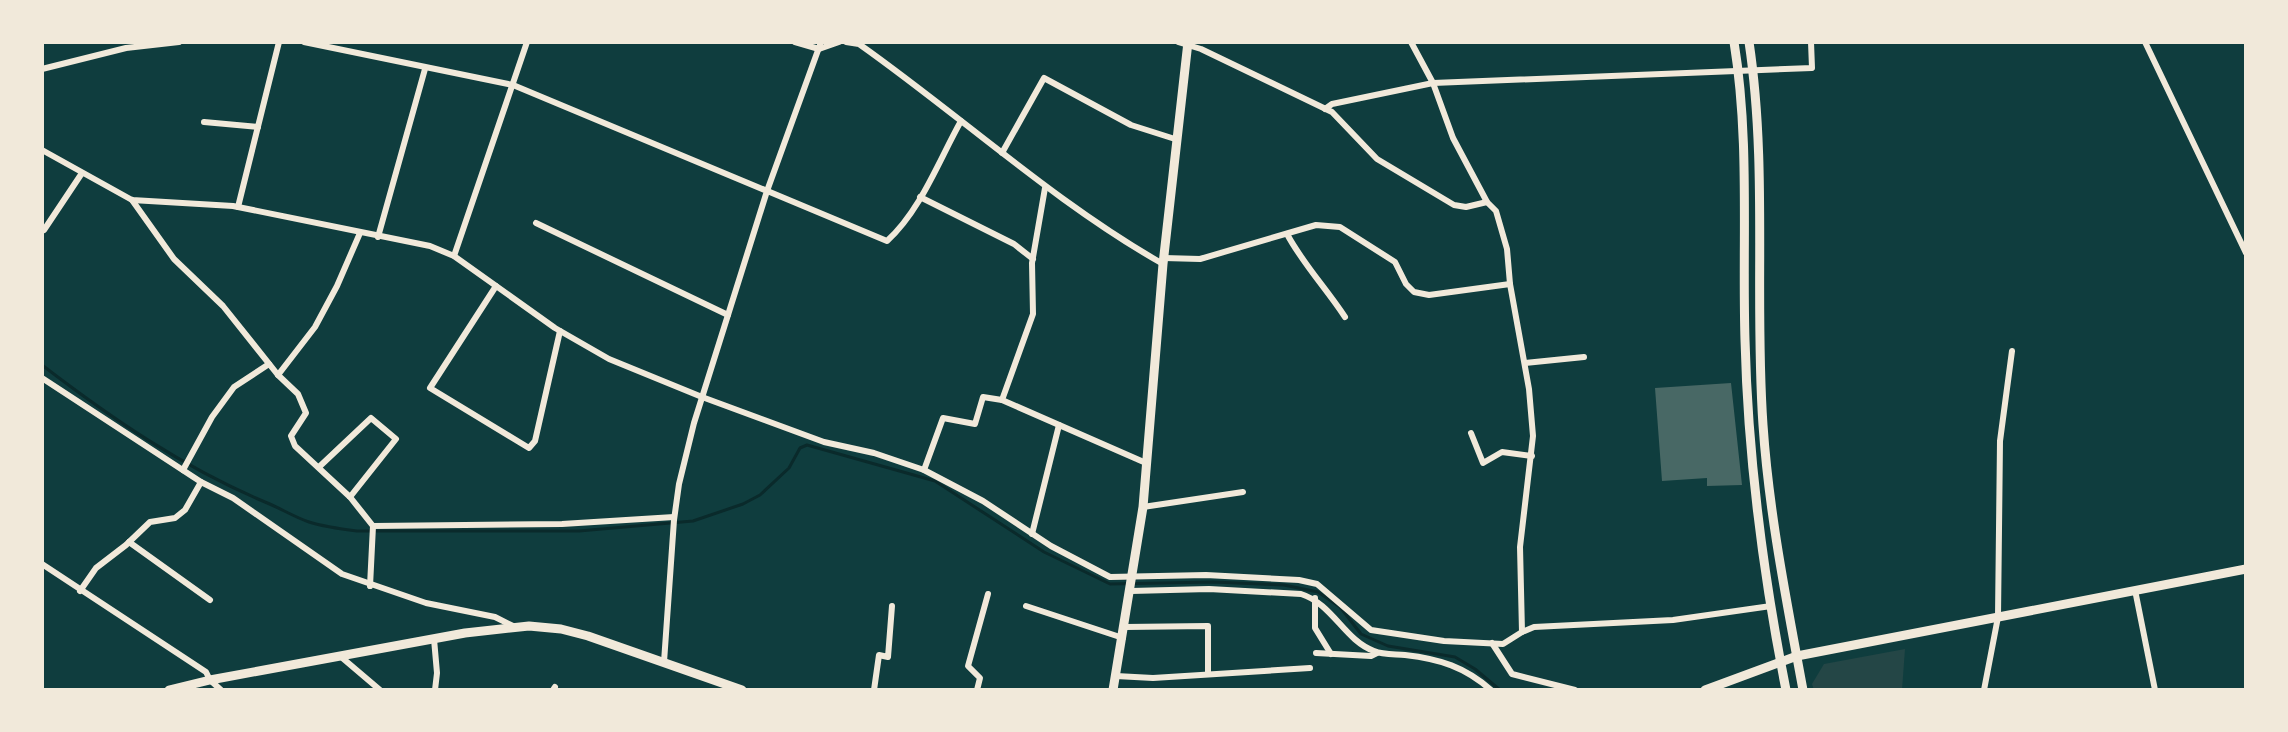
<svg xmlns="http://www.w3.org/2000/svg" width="2288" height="732" font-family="'DejaVu Sans',sans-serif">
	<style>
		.green { fill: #244646 }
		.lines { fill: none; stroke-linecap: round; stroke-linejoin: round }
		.stream { stroke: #0a2a2b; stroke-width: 3 }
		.building { fill: #486865 }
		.minor { stroke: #f1e9da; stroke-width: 6 }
		.primary { stroke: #f1e9da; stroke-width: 9 }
	</style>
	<rect width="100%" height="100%" fill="#0f3d3e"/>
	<path class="green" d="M1905 649 1902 690H1814L1812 684 1824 664Z"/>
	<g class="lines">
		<path class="stream" d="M42 365C111 418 184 468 265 502 280 508 294 517 309 522 325 527 341 529 357 531H579L693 521 743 504 760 495 789 468 800 448 807 445 935 481 1044 552 1110 584 1213 582 1284 585 1318 592 1340 607 1361 634 1388 646 1455 657 1475 669 1500 690"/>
	</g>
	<path class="building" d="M1731 383 1742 485 1707 486V478L1662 481 1655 388Z"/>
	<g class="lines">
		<g class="minor">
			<path d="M304 42 513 85 887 241C921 210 939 160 961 121"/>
			<path d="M795 42 819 49 839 42"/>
			<path d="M846 42 859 44C961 116 1054 202 1163 264"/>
			<path d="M1178 42 1201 49 1332 112 1377 159 1454 205 1466 207 1487 202"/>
			<path d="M2145 42 2246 253"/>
			<path d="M42 69 126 48 179 42"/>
			<path d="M1325 109 1332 104 1433 83 1812 68 1811 42"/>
			<path d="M204 122 258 127"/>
			<path d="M42 150 132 200 233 206 430 246 454 256 555 328 609 359 702 397 824 442 874 453 924 470 983 501 1051 546 1110 577 1206 575 1299 580 1317 584 1371 630 1444 641 1503 644 1522 632 1520 547 1533 436 1529 389 1510 284 1507 249 1496 211 1487 202 1453 138 1433 83 1411 42"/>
			<path d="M1002 153 1044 78 1131 125 1175 139"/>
			<path d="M1045 188 1032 263 1033 314 1002 400 1146 463"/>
			<path d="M920 197 1014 244 1033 259"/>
			<path d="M132 200 174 259 223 306 278 375 298 394 306 413 291 436 295 446 350 497 373 526 370 586"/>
			<path d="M238 207 279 42"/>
			<path d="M536 223 728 315"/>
			<path d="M44 230 82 173"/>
			<path d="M1287 234C1303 264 1326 288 1345 317"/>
			<path d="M378 237 425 69"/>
			<path d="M454 256 527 42"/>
			<path d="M1164 258 1200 259 1316 225 1340 227 1395 262 1406 284 1414 292 1429 295 1510 284"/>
			<path d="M496 286 430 388 529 448 535 441 560 331"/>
			<path d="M1525 363 1584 357"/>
			<path d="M278 375 315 327 337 286 360 233"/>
			<path d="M42 378 201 482 233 498 342 574 426 603 495 617 513 626"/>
			<path d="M1471 433 1483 463 1502 452 1532 456"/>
			<path d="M319 467 371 418 396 439 350 497"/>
			<path d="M183 470 212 417 234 387 269 364"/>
			<path d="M924 470 943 418 975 424 983 397 1002 400"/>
			<path d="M1143 507 1243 492"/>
			<path d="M373 526 562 524 674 517"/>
			<path d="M1032 534 1059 425"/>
			<path d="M129 542 210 600"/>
			<path d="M42 564 206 672 210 680 221 690"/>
			<path d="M2135 590 2155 690"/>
			<path d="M80 591 96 568 126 545 150 522 175 518 185 510 201 482"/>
			<path d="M1131 591 1209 589 1301 594C1333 604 1344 640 1374 651 1383 655 1395 654 1405 655 1440 659 1465 667 1491 690"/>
			<path d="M1315 598V628L1331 654"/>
			<path d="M1026 606 1123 638"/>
			<path d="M1125 627 1208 626V673"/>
			<path d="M1522 632 1534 627 1673 620 1771 606"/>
			<path d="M434 639 437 673 435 690"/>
			<path d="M1492 643 1512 674 1575 690"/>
			<path d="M1316 653 1371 656 1377 653"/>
			<path d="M340 656 380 690"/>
			<path d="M664 662 674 520 679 484 694 423 767 191 821 42"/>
			<path d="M1116 676 1153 678 1310 668"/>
			<path d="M553 690 555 687"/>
			<path d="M874 690 879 655 888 657 892 606"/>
			<path d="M977 690 980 678 968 666 988 594"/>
			<path d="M1984 690 1998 617 2000 441 2012 351"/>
		</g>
		<g class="primary">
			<path d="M1734 42C1750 140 1742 241 1745 340 1748 458 1763 574 1786 690"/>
			<path d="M1749 42C1768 168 1754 298 1763 425 1769 514 1787 603 1803 690"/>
			<path d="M169 690 210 680 465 633 529 626 561 629 588 636 742 690"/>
			<path d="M1113 690 1143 507 1163 264 1188 42"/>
			<path d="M1705 690 1797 656 2246 569"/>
		</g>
	</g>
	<rect width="2288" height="732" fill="none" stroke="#f1e9da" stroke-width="88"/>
</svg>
